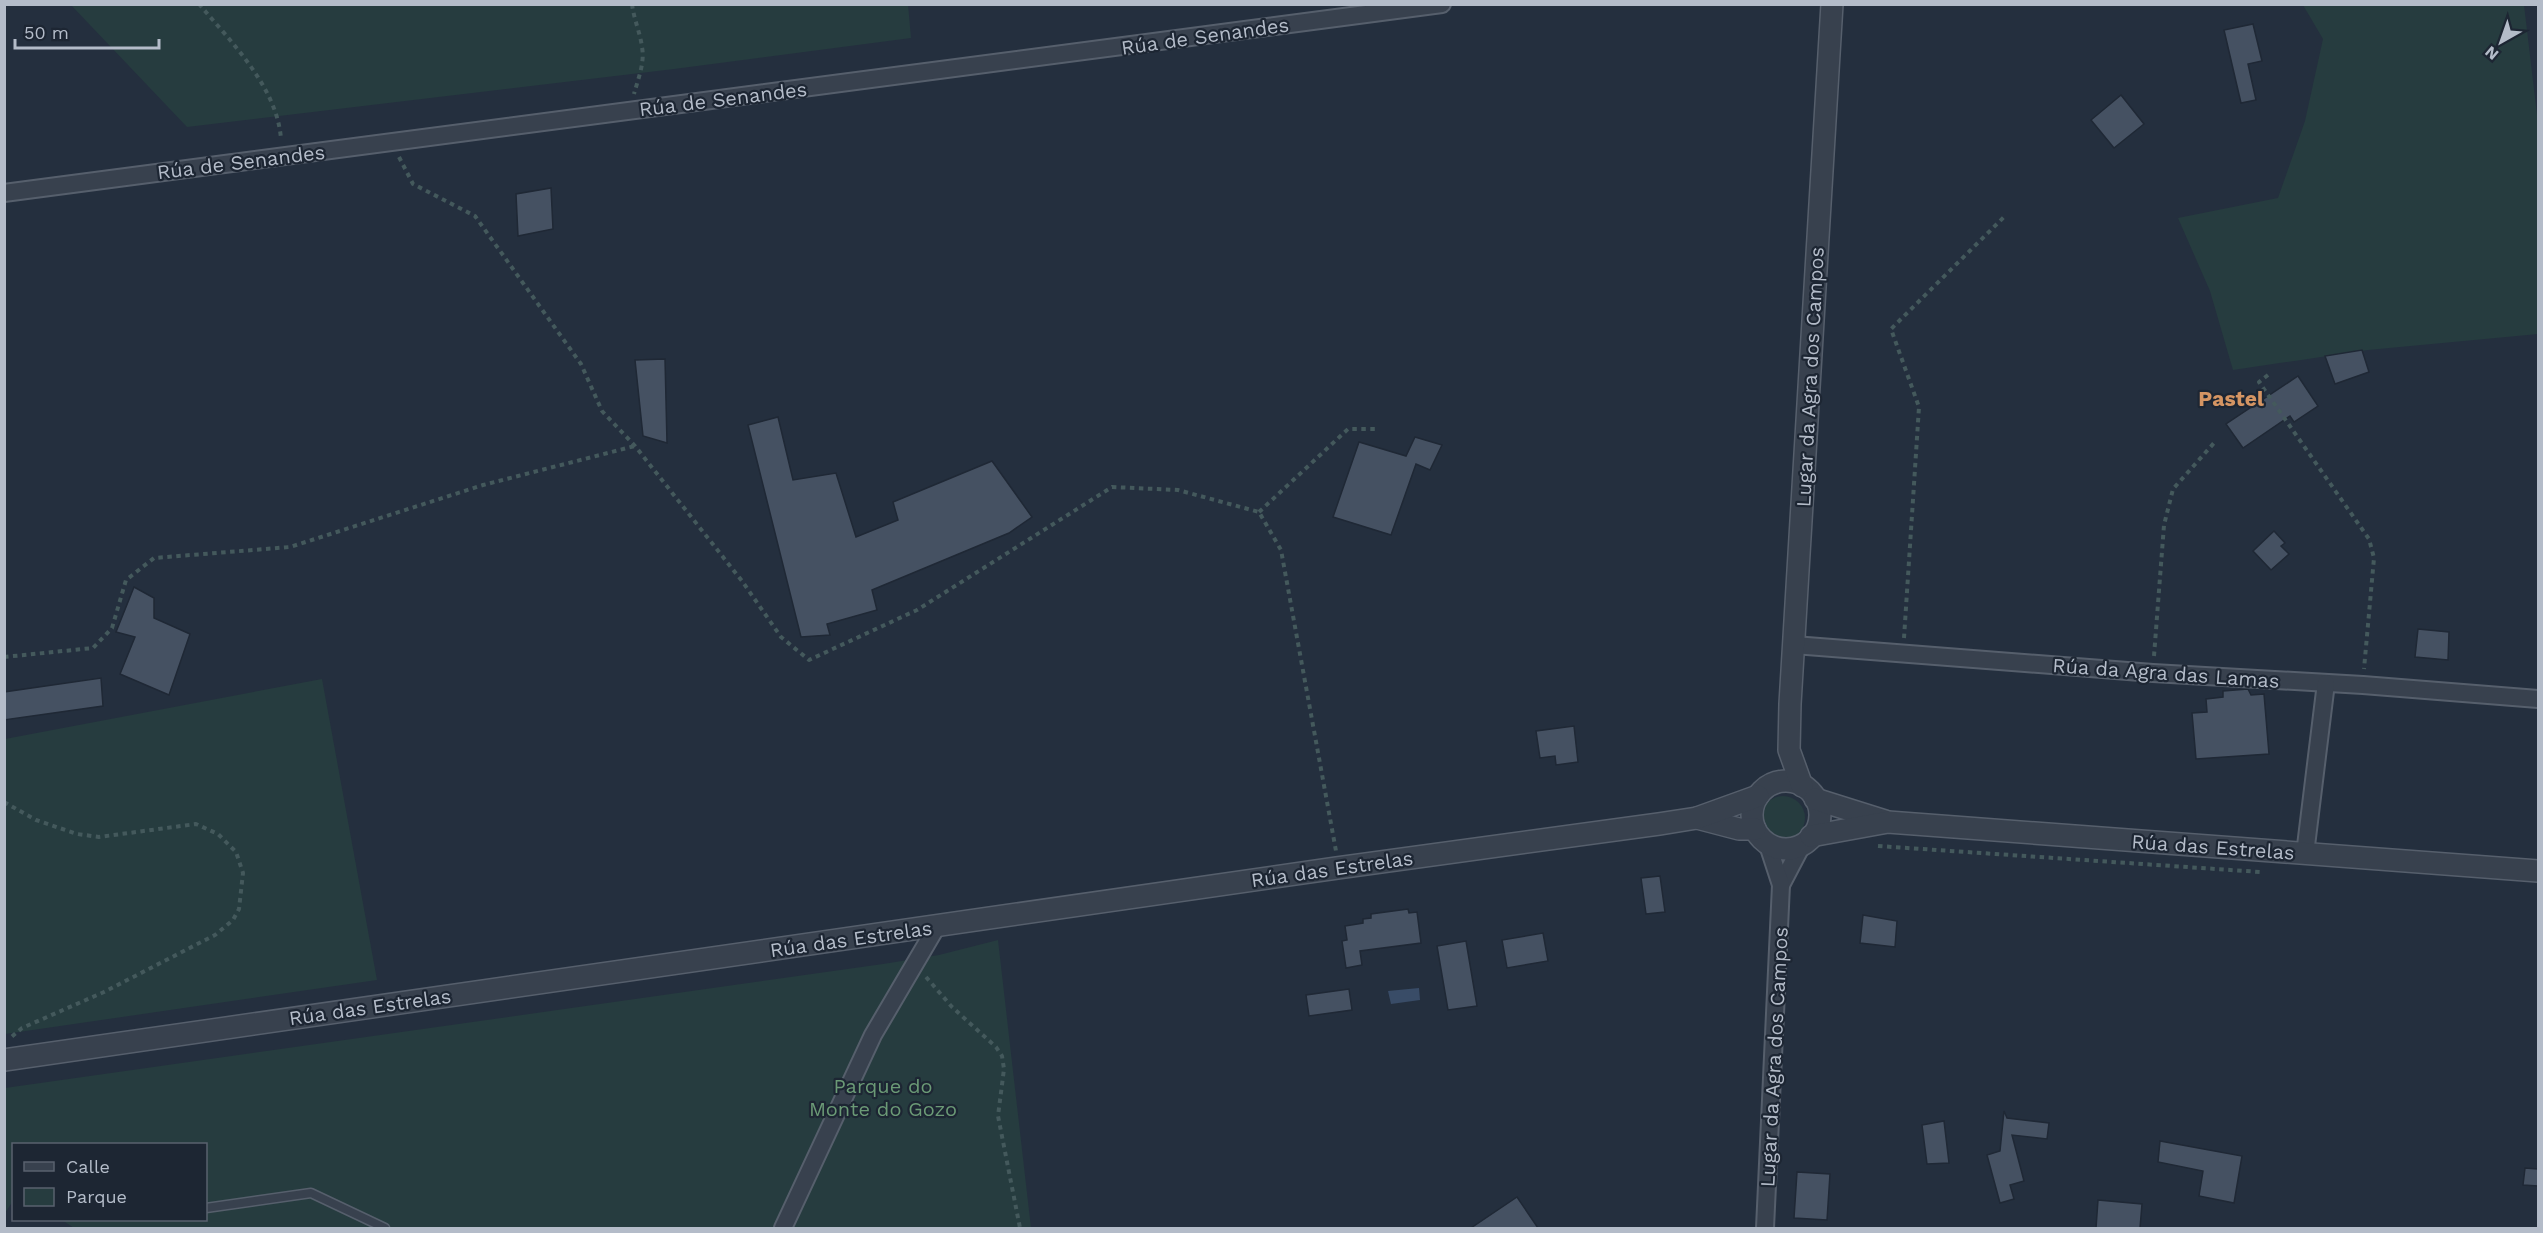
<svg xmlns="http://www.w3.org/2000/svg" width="2543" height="1233" font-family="'Work Sans',sans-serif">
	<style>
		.green { fill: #263c3f }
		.water { fill: #394c67 }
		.building { fill: #455162; stroke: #1f2835; stroke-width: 1.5 }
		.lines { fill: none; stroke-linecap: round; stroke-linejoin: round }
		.service-casing { stroke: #565f6c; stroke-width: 11 }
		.minor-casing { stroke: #565f6c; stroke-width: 20 }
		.tertiary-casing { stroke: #565f6c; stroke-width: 24 }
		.path { stroke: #44595c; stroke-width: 4; stroke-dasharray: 4.5 4.5; stroke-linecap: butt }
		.service { stroke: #38414e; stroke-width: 8 }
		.minor { stroke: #38414e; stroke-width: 16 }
		.tertiary { stroke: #38414e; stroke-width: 21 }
		.labels { text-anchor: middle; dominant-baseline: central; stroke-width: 4.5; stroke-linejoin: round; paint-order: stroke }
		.street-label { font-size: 20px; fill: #b4bcc9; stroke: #1d2633 }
		.park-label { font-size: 20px; fill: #6b9a76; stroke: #1d2633 }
		.neighbourhood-label { font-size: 21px; font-weight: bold; fill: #d59563; stroke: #1d2633 }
	</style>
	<rect width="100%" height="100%" fill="#242f3e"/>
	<g class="green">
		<path d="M908 4 911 38 674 69 187 127 71 5Z"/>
		<path d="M2303 5H2524L2538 123V334L2368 350 2233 370 2210 291 2178 218 2278 198 2305 121 2323 39Z"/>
		<path d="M322 679 377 980 5 1034V739Z"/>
		<circle cx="1783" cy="818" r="22"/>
		<path d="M998 940 1031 1228H74L62 1220H206V1144H14L13 1201 5 1213V1088L883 964 939 955Z"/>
	</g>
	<path class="water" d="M1419 988 1420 1000 1391 1004 1388 991Z"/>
	<g class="building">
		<path d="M2253 24 2262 61 2248 64 2256 100 2241 103 2224 30Z"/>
		<path d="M2121 95 2144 124 2114 148 2091 120Z"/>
		<path d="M551 188 553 229 518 236 516 194Z"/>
		<path d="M2362 350 2369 372 2335 384 2325 356Z"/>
		<path d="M665 359 667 443 643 436 635 360Z"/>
		<path d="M2298 376 2318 406 2294 422 2290 416 2243 448 2226 424Z"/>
		<path d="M778 417 793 480 836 473 856 537 898 520 893 502 992 461 1032 517 1009 533 872 590 877 610 827 624 830 635 801 637 748 425Z"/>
		<path d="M1415 437 1442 445 1430 470 1416 464 1391 535 1333 517 1359 442 1406 456Z"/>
		<path d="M2274 531 2285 543 2281 546 2289 554 2271 570 2253 551Z"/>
		<path d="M134 587 154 598V618L190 634 169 695 120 674 135 637 116 632Z"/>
		<path d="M2418 629 2449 632 2448 660 2415 657Z"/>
		<path d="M101 678 103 706 4 720V692Z"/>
		<path d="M2248 689 2251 695 2264 694 2269 754 2196 759 2192 713 2207 712 2206 699 2223 697V691Z"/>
		<path d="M1574 726 1578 762 1556 765 1555 756 1540 758 1536 731Z"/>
		<path d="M1660 876 1665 912 1646 914 1641 878Z"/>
		<path d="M1408 909 1409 913 1417 912 1421 943 1360 951 1362 965 1346 968 1342 941 1347 940 1345 926 1363 923V919L1371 918V914Z"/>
		<path d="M1863 915 1897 921 1895 947 1860 943Z"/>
		<path d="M1543 933 1548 961 1507 968 1502 940Z"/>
		<path d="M1466 941 1477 1006 1448 1010 1437 946Z"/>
		<path d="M1349 989 1352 1010 1309 1016 1306 995Z"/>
		<path d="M2004 1111 2007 1118 2049 1123 2047 1139 2012 1135 2024 1181 2010 1185 2014 1199 2000 1203 1987 1155 2000 1151Z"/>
		<path d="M1944 1121 1949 1163 1927 1164 1922 1125Z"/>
		<path d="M2160 1141 2242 1156 2234 1203 2199 1196 2203 1171 2158 1162Z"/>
		<path d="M2525 1168 2538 1169V1186L2523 1185Z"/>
		<path d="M1797 1172 1830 1174 1827 1220 1794 1218Z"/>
		<path d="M1517 1197 1538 1228H1471Z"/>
		<path d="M2098 1200 2142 1204 2140 1228H2096Z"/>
	</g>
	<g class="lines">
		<defs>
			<path id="service" d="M206 1208 311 1193 385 1228"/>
			<g id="minor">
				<path d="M4 193 1442 4"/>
				<path d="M1794 645 2153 673 2363 685 2538 699"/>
				<path d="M2305 854 2326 683"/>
				<path d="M1781 885 1803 843"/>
				<path d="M783 1228 873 1035 937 926"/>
				<path d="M1765 1228 1781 885 1767 842"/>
			</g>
			<g id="tertiary">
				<circle cx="1786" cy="815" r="34"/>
				<path d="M1802 786 1789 750 1790 704 1832 4"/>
				<path d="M1815 799 1885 821"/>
				<path d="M1697 818 1739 829H1755"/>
				<path d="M1811 836 1888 822 2538 871"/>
				<path d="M4 1060 1337 868 1659 824 1697 818 1758 796"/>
			</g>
		</defs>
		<use href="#service" class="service-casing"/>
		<use href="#minor" class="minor-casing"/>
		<use href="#tertiary" class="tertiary-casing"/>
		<g class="path">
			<path d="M199 4C232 43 277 87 281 139"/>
			<path d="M632 4C634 20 640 32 642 47 645 63 638 79 634 94"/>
			<path d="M399 157 413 184 475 216 581 364 602 411 635 446 742 581 781 637 809 660 917 610 1112 487 1178 490 1259 512 1281 550 1336 851"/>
			<path d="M2268 375 2259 382 2369 539 2374 558 2364 669"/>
			<path d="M1259 512 1348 429H1375"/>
			<path d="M1904 638 1919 407 1891 329 2006 215"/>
			<path d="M2154 656 2164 525 2173 489 2214 443"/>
			<path d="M4 657 93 648 112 628 126 580 154 558 290 547 483 485 635 446"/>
			<path d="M4 802 36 820 77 834 99 837 196 824 218 834 236 852 243 873 239 909 233 920 215 935 104 992 22 1028 9 1039"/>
			<path d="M1878 846 2260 872"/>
			<path d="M926 977 952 1007 996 1047 1002 1056 1004 1069 998 1116 1020 1228"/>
		</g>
		<use href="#service" class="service"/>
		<use href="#minor" class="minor"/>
		<use href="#tertiary" class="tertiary"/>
	</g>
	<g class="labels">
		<g class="street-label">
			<text transform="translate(1205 36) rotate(-8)">Rúa de Senandes</text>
			<text transform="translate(723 99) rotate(-7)">Rúa de Senandes</text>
			<text transform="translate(241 162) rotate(-7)">Rúa de Senandes</text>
			<text transform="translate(1810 377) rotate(-87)">Lugar da Agra dos Campos</text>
			<text transform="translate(2166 673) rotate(4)">Rúa da Agra das Lamas</text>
			<text transform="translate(2213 847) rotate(4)">Rúa das Estrelas</text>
			<text transform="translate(1332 869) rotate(-8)">Rúa das Estrelas</text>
			<text transform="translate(851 939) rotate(-8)">Rúa das Estrelas</text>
			<text transform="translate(370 1007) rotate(-8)">Rúa das Estrelas</text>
			<text transform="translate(1774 1057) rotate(-87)">Lugar da Agra dos Campos</text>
		</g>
		<g class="park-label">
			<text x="883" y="1086">Parque do<tspan x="883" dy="23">Monte do Gozo</tspan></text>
		</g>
		<g class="neighbourhood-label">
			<text x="2231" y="398">Pastel</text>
		</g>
	</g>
	<rect width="2543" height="1233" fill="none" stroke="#b4bcc9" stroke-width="12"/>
	<rect x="12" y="1143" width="195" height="78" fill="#1d2633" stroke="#59626f" stroke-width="1.5"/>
	<rect x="24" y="1162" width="30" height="9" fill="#38414e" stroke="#59626f" stroke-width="1.5"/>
	<text x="66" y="1173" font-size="18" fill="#b4bcc9">Calle</text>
	<rect x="24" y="1188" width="30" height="18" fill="#263c3f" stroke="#59626f" stroke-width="1.5"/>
	<text x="66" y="1203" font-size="18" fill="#b4bcc9">Parque</text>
	<g transform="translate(2501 42) rotate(220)" stroke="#1d2633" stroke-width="4.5" paint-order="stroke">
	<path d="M0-4.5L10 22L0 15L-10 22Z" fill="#b4bcc9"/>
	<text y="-9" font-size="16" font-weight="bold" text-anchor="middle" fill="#b4bcc9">N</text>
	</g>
	<path d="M15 39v9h144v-9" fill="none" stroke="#b4bcc9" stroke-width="3"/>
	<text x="24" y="39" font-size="18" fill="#b4bcc9" stroke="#1d2633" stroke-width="4.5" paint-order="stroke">50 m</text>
</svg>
